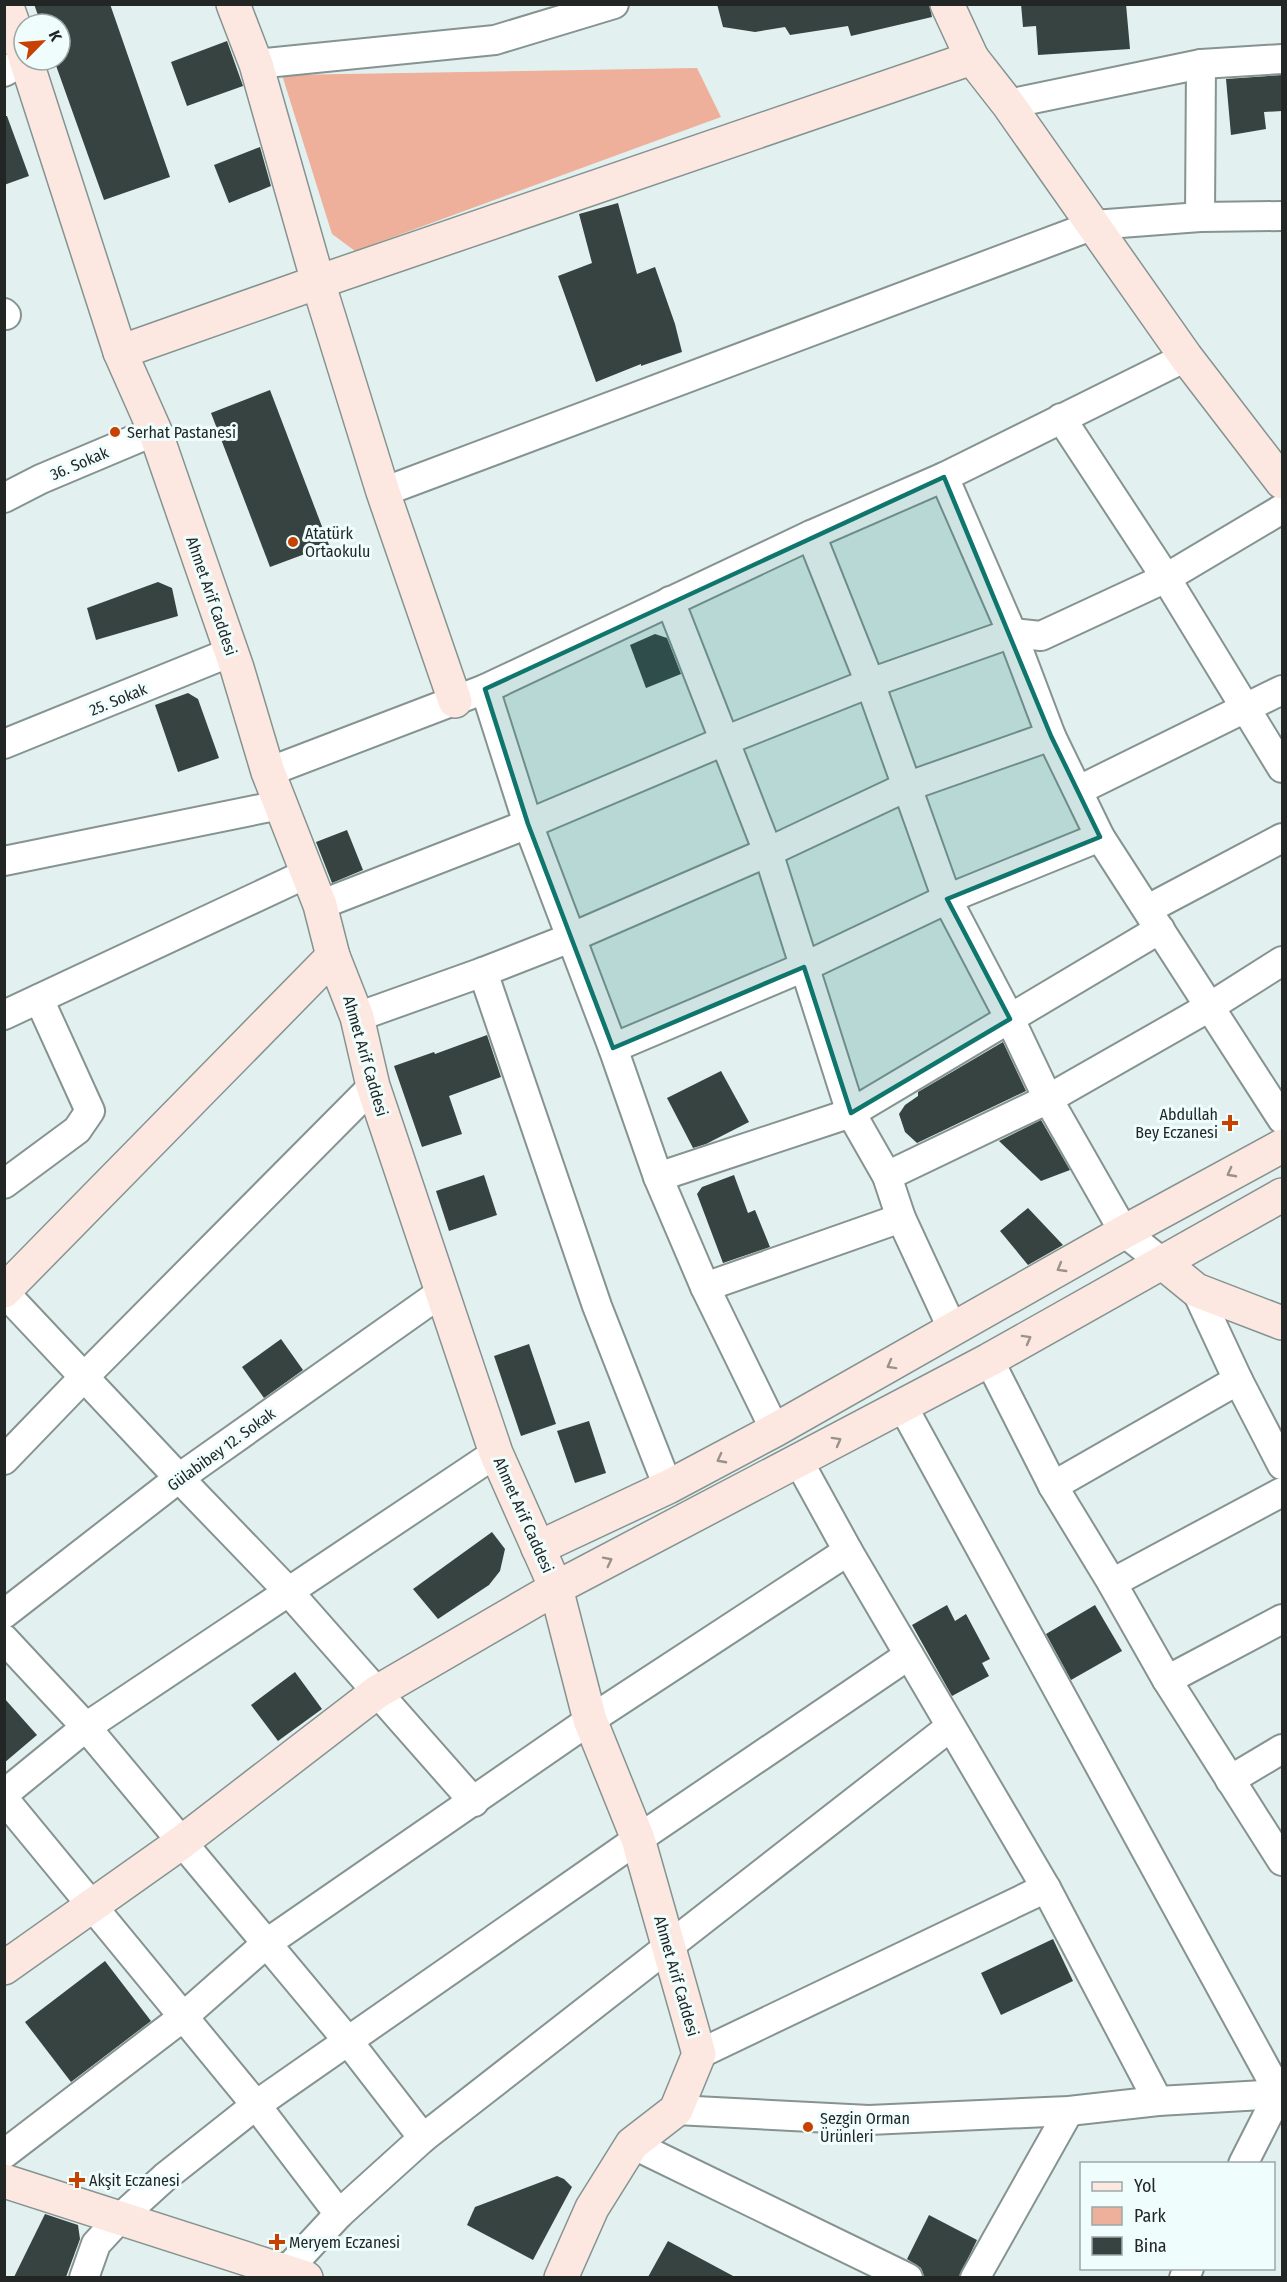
<svg xmlns="http://www.w3.org/2000/svg" width="1287" height="2282" viewBox="0 0 1287 2282" font-family="'Fira Sans Condensed',sans-serif">
	<style>
		.green { fill: #eeb09b }
		.building { fill: #374341 }
		.lines { fill: none; stroke-linecap: round; stroke-linejoin: round }
		.street-casing { stroke: #859391; stroke-width: 32 }
		.secondary-casing { stroke: #859391; stroke-width: 36 }
		.street { stroke: #fff; stroke-width: 28 }
		.secondary { stroke: #fde8e1; stroke-width: 33 }
		.oneway { stroke: #9a918d }
		.marked { fill: #0f766e; fill-opacity: 0.2; stroke: #0f766e; stroke-width: 4.5; stroke-linejoin: round }
		.poi-dot { fill: #c74101; stroke: #effefc; stroke-width: 2 }
		.labels { text-anchor: middle; stroke-width: 6; stroke-linejoin: round; paint-order: stroke }
		.poi-label { font-size: 16px; fill: #222726; stroke: #effefc; text-anchor: start }
		.street-label { font-size: 16px; fill: #222726; stroke: #effefc }
	</style>
	<rect width="100%" height="100%" fill="#e2f1ef"/>
	<path class="green" d="M697,68L721,117L355,251L332,234L282,75Z"/>
	<g class="building">
		<path d="M34,4H110L170,177L104,200L54,60H60V24H41Z"/>
		<path d="M717,4H929L932,17L851,36L848,26L790,35L785,27L755,32L723,27Z"/>
		<path d="M1021,4H1126L1130,49L1038,55L1036,26L1023,27Z"/>
		<path d="M227,41L243,86L187,106L171,62Z"/>
		<path d="M1282,75V111L1264,112L1266,129L1231,135L1226,79Z"/>
		<path d="M4,116H7L29,176L4,185Z"/>
		<path d="M260,147L271,186L229,203L214,165Z"/>
		<path d="M618,203L637,274L655,267L675,324L682,352L641,366V364L596,382L558,276L592,263L579,214Z"/>
		<path d="M270,390L329,545L270,567L211,413Z"/>
		<path d="M158,582L172,588L178,616L96,640L87,608Z"/>
		<path d="M655,634L667,638L681,674L646,688L630,645Z"/>
		<path d="M188,693L198,699L219,758L178,772L155,705Z"/>
		<path d="M347,830L363,870L332,883L316,842Z"/>
		<path d="M487,1035L501,1077L449,1096L462,1134L422,1147L394,1066L434,1052L435,1054Z"/>
		<path d="M1003,1042L1026,1091L917,1143L905,1132L899,1114L905,1105L918,1096V1092Z"/>
		<path d="M721,1071L749,1122L706,1144L693,1148L667,1098Z"/>
		<path d="M1041,1120L1070,1170L1041,1181L999,1141Z"/>
		<path d="M484,1175L497,1215L449,1231L436,1191Z"/>
		<path d="M734,1175L748,1213L755,1210L770,1247L723,1263L697,1194L702,1187Z"/>
		<path d="M1028,1208L1063,1245L1028,1265L1000,1231Z"/>
		<path d="M281,1339L303,1370L264,1398L242,1367Z"/>
		<path d="M529,1344L556,1424L521,1436L494,1356Z"/>
		<path d="M589,1421L606,1473L575,1483L557,1431Z"/>
		<path d="M492,1532L505,1549L500,1571L489,1585L438,1619L413,1589Z"/>
		<path d="M947,1605L955,1621L966,1614L990,1659L982,1663L989,1676L952,1696L912,1625Z"/>
		<path d="M1095,1605L1122,1651L1071,1680L1046,1634Z"/>
		<path d="M295,1672L322,1709L278,1741L251,1705Z"/>
		<path d="M4,1698L37,1735L4,1763Z"/>
		<path d="M1053,1939L1073,1981L1001,2015L981,1973Z"/>
		<path d="M105,1961L151,2021L71,2082L25,2022Z"/>
		<path d="M557,2176L564,2179L572,2187L533,2260L467,2225L475,2207Z"/>
		<path d="M45,2214L78,2225L80,2239L66,2277H14Z"/>
		<path d="M929,2215L977,2240L959,2277H927L924,2276L921,2268L907,2259Z"/>
		<path d="M668,2241L735,2277H648Z"/>
	</g>
	<g class="lines">
		<defs>
			<g id="street">
				<path d="M256,64L495,40L614,4"/>
				<path d="M4,72L26,60"/>
				<path d="M1008,104L1201,64L1282,59"/>
				<path d="M1200,217L1201,64"/>
				<path d="M4,313L6,315"/>
				<path d="M1061,418L1166,578L1282,768"/>
				<path d="M944,477L1012,633L1051,736L1100,837L1282,1119"/>
				<path d="M383,492L1094,225L1200,217L1282,216"/>
				<path d="M4,498L41,479L155,431"/>
				<path d="M811,535L870,683L947,899L1010,1019L1048,1099L1124,1232L1163,1263"/>
				<path d="M670,601L768,852L851,1113L887,1176L901,1218L953,1330"/>
				<path d="M485,689L528,824L613,1048L658,1177L705,1287L775,1430"/>
				<path d="M4,744L231,652"/>
				<path d="M268,772L485,689L811,535L944,477L1186,357"/>
				<path d="M1079,790L1282,690"/>
				<path d="M4,861L280,805"/>
				<path d="M320,905L528,824L724,741L870,683L1012,633L1041,636L1166,578L1282,509"/>
				<path d="M1148,909L1282,838"/>
				<path d="M483,972L597,1306L668,1487"/>
				<path d="M4,1015L308,873"/>
				<path d="M357,1017L483,972L570,938L768,852L906,787L1051,736"/>
				<path d="M613,1048L804,967L947,899L1100,837"/>
				<path d="M887,1176L1048,1099L1211,1006L1282,961"/>
				<path d="M658,1177L851,1113L1160,929"/>
				<path d="M4,1184L77,1130L90,1111L39,999"/>
				<path d="M705,1287L901,1218"/>
				<path d="M1196,1290L1238,1380L1282,1465"/>
				<path d="M4,1292L179,1478L288,1591L474,1802"/>
				<path d="M989,1360L1053,1486L1112,1583L1167,1680L1282,1861"/>
				<path d="M902,1405L1279,2093L1243,2164"/>
				<path d="M4,1460L85,1376L373,1086"/>
				<path d="M799,1462L848,1551L1046,1888L1158,2101"/>
				<path d="M1053,1486L1238,1380"/>
				<path d="M1112,1583L1282,1492"/>
				<path d="M4,1614L179,1478L442,1292"/>
				<path d="M4,1639L86,1727L348,2041L423,2138"/>
				<path d="M1167,1680L1282,1619"/>
				<path d="M1230,1780L1282,1749"/>
				<path d="M4,1794L86,1727L496,1453"/>
				<path d="M4,1799L256,2105L339,2214"/>
				<path d="M699,2054L1046,1888"/>
				<path d="M676,2110L869,2120L1069,2111L1158,2101L1282,2094"/>
				<path d="M632,2144L908,2278"/>
				<path d="M4,2154L183,2017L267,1943L590,1720L848,1551"/>
				<path d="M286,2271L339,2214L423,2138L950,1727"/>
				<path d="M84,2278L96,2244L120,2218L165,2177L256,2105L638,1839L909,1655"/>
				<path d="M975,2278L1069,2111"/>
				<path d="M1184,2278L1189,2268"/>
			</g>
			<g id="secondary">
				<path d="M6,4L24,54"/>
				<path d="M233,4L256,64L318,282L383,492L455,701"/>
				<path d="M947,4L972,58L1008,104L1186,357L1282,482"/>
				<path d="M26,60L120,352L155,431L237,668L268,772L320,905L333,956L357,1017L373,1086L496,1453L556,1588L590,1720L638,1839L699,2054L676,2110L632,2144L592,2208L561,2278"/>
				<path d="M120,352L318,282L972,58"/>
				<path d="M1163,1263L1196,1290L1282,1323"/>
				<path d="M4,1291L333,956"/>
				<path d="M538,1548L668,1487L775,1430L1124,1232L1282,1146"/>
				<path d="M4,1968L182,1842L377,1692L556,1588L989,1360L1282,1195"/>
				<path d="M4,2181L306,2278"/>
			</g>
		</defs>
		<use href="#street" class="street-casing"/>
		<use href="#secondary" class="secondary-casing"/>
		<use href="#street" class="street"/>
		<use href="#secondary" class="secondary"/>
	</g>
	<defs><path id="oneway-chevron" d="M-2-3.5L2.5 0L-2 3.5" fill="none" stroke-width="1.6" stroke-linecap="round" stroke-linejoin="round" transform="scale(1.5)"/></defs>
	<g class="oneway">
		<use href="#oneway-chevron" transform="translate(1231 1173) rotate(152)"/>
		<use href="#oneway-chevron" transform="translate(1061 1268) rotate(150)"/>
		<use href="#oneway-chevron" transform="translate(1027 1339) rotate(-29)"/>
		<use href="#oneway-chevron" transform="translate(891 1365) rotate(151)"/>
		<use href="#oneway-chevron" transform="translate(837 1441) rotate(-29)"/>
		<use href="#oneway-chevron" transform="translate(721 1459) rotate(152)"/>
		<use href="#oneway-chevron" transform="translate(608 1561) rotate(-27)"/>
	</g>
	<path class="marked" d="M944,477L1051,736L1100,837L947,899L1010,1019L851,1113L804,967L613,1048L528,824L485,689Z"/>
	<g class="poi-dot">
		<circle cx="115" cy="432" r="6"/>
		<circle cx="293" cy="542" r="6"/>
		<path d="M1227 1114h6v6h6v6h-6v6h-6v-6h-6v-6h6z"/>
		<circle cx="808" cy="2127" r="6"/>
		<path d="M74 2171h6v6h6v6h-6v6h-6v-6h-6v-6h6z"/>
		<path d="M274 2233h6v6h6v6h-6v6h-6v-6h-6v-6h6z"/>
	</g>
	<g class="labels">
		<g class="poi-label">
			<text x="127" y="438">Serhat Pastanesi</text>
			<text x="305" y="539">Atatürk<tspan x="305" dy="18">Ortaokulu</tspan></text>
			<text x="1218" y="1120" text-anchor="end">Abdullah<tspan x="1218" dy="18">Bey Eczanesi</tspan></text>
			<text x="820" y="2124">Sezgin Orman<tspan x="820" dy="18">Ürünleri</tspan></text>
			<text x="89" y="2186">Akşit Eczanesi</text>
			<text x="289" y="2248">Meryem Eczanesi</text>
		</g>
		<g class="street-label">
			<text transform="translate(79 463) rotate(-23)" y="6">36. Sokak</text>
			<text transform="translate(212 596) rotate(71)" y="6">Ahmet Arif Caddesi</text>
			<text transform="translate(118 699) rotate(-22)" y="6">25. Sokak</text>
			<text transform="translate(366 1056) rotate(74)" y="6">Ahmet Arif Caddesi</text>
			<text transform="translate(221 1449) rotate(-36)" y="6">Gülabibey 12. Sokak</text>
			<text transform="translate(524 1515) rotate(66)" y="6">Ahmet Arif Caddesi</text>
			<text transform="translate(677 1976) rotate(74)" y="6">Ahmet Arif Caddesi</text>
		</g>
	</g>
	<rect width="1287" height="2282" fill="none" stroke="#222726" stroke-width="12"/>
	<rect x="1080" y="2162" width="195" height="108" fill="#effefc" stroke="#9da8a6" stroke-width="1.5"/>
	<rect x="1092" y="2182" width="30" height="9" fill="#fde8e1" stroke="#9da8a6" stroke-width="1.5"/>
	<text x="1134" y="2192" font-size="18" fill="#222726">Yol</text>
	<rect x="1092" y="2207" width="30" height="18" fill="#eeb09b" stroke="#9da8a6" stroke-width="1.5"/>
	<text x="1134" y="2222" font-size="18" fill="#222726">Park</text>
	<rect x="1092" y="2237" width="30" height="18" fill="#374341" stroke="#9da8a6" stroke-width="1.5"/>
	<text x="1134" y="2252" font-size="18" fill="#222726">Bina</text>
	<g transform="translate(42 42) rotate(65)"><circle r="28" fill="#effefc" stroke="#9da8a6" stroke-width="1.5"/>
	<path d="M0-4.5L10 22L0 15L-10 22Z" fill="#c74101"/>
	<text y="-9" font-size="16" font-weight="bold" text-anchor="middle" fill="#222726">K</text>
	</g>
</svg>
